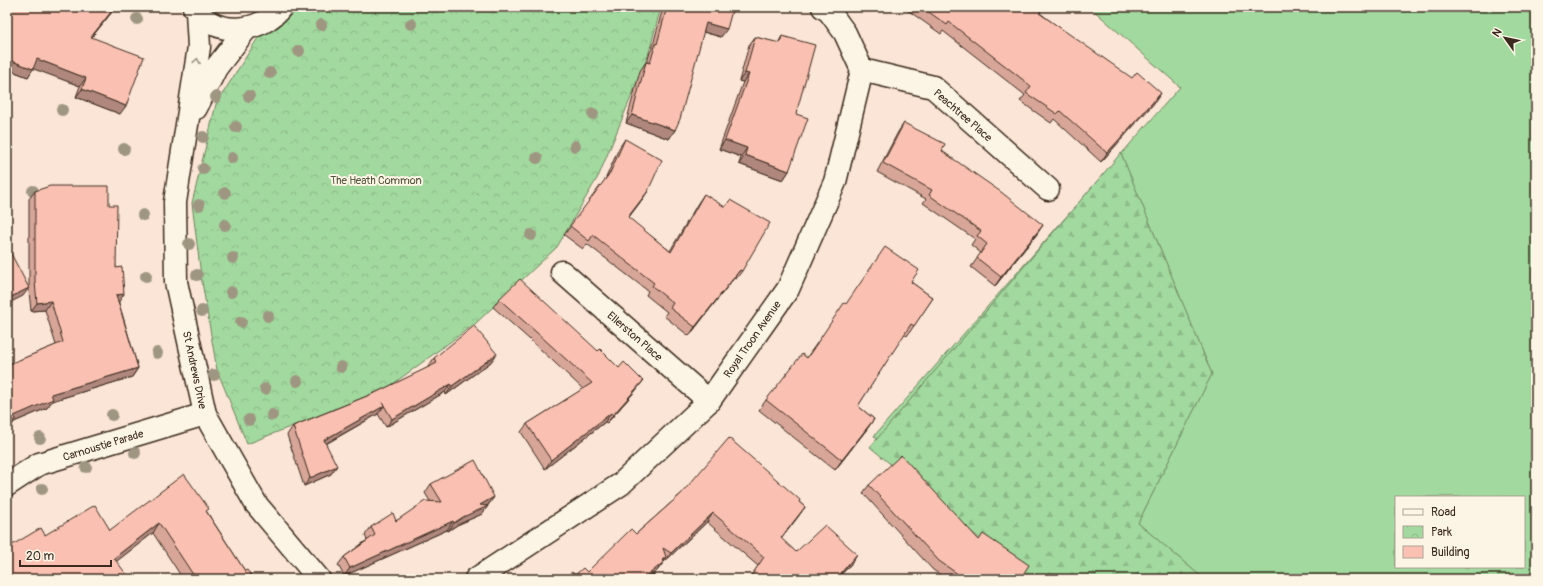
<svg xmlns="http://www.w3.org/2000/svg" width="1543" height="586" viewBox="0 0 1543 586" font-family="Pangolin,sans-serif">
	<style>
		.grass { fill: #a1d99e; stroke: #6e825e; fill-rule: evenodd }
		.forest { fill: url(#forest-firs); stroke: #6e825e }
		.park { fill: url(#park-crowns); stroke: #6e825e }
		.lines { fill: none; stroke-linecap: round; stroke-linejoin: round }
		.minor-casing { stroke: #3b2a1e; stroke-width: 25 }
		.minor { stroke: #fcf5e5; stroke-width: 22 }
		.tree { fill: #9f9682 }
		.wall { fill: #d7a699; stroke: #3b2a1e }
		.shaded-wall { fill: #af877d; stroke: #3b2a1e }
		.building { fill: #fac1b2; stroke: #3b2a1e }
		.oneway { stroke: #9c9082 }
		.labels { text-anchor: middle; stroke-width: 4; stroke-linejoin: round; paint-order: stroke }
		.street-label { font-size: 11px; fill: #3b2a1e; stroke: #fcf5e5 }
		.park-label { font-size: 11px; fill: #54563e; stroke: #fcf5e5 }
	</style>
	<defs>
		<pattern id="forest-firs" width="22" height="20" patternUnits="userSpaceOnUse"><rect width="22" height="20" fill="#a1d99e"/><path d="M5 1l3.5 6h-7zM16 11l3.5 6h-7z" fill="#8cba88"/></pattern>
		<pattern id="park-crowns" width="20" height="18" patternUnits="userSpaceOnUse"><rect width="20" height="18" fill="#a1d99e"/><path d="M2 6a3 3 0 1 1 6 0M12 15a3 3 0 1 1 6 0" fill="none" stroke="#8cba88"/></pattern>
	</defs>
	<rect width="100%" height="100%" fill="#fbe5d6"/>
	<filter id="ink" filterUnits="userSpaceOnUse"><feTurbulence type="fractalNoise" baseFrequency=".025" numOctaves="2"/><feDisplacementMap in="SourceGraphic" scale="8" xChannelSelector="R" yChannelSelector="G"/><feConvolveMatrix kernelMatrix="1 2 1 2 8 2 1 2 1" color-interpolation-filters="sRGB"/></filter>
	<g filter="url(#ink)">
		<path class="grass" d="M1090,7H1536V579H1036L874,436L1180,87ZM1396,497H1524V567H1396Z"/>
		<path class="forest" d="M1121,153L1212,374L1138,523L1204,579H1028L870,447Z"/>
		<path class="park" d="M295,7H661L648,56L599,175L557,247L476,323L386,389L247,444L217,370L201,276L192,203L216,104L258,38L294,13Z"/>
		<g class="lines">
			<defs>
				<g id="minor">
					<path d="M194,7C214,38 261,34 281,7"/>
					<path d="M197,11L199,47L175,202L176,282L205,414L256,504L319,579"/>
					<path d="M862,70L933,87L1048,189"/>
					<path d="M196,108L216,68L246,29"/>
					<path d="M562,272L709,401"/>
					<path d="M7,485L39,464L205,414"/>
					<path d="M476,579L621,484L709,401L788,289L835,182L862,70L845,33L829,11L823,7"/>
				</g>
			</defs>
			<use href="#minor" class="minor-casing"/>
			<use href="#minor" class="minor"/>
		</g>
		<g class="tree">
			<circle cx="137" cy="19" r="6"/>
			<circle cx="411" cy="24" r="6"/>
			<circle cx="321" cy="25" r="6"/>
			<circle cx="299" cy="51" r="6"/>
			<circle cx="270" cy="73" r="6"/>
			<circle cx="249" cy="96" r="6"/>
			<circle cx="216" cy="97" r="6"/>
			<circle cx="62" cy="110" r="6"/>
			<circle cx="593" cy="114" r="6"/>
			<circle cx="236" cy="127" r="6"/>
			<circle cx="203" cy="137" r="6"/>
			<circle cx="575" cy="146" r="6"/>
			<circle cx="124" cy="149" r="6"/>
			<circle cx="232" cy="158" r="6"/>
			<circle cx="537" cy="158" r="6"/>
			<circle cx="203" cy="169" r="6"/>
			<circle cx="33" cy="191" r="6"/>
			<circle cx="225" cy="193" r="6"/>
			<circle cx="199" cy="205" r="6"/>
			<circle cx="143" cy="215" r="6"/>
			<circle cx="225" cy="225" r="6"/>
			<circle cx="531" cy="235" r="6"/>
			<circle cx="189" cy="244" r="6"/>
			<circle cx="233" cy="258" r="6"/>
			<circle cx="197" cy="275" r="6"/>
			<circle cx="146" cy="276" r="6"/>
			<circle cx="231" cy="292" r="6"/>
			<circle cx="202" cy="311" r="6"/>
			<circle cx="268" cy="316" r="6"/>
			<circle cx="241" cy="322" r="6"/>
			<circle cx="157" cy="353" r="6"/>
			<circle cx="341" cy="367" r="6"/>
			<circle cx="214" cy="375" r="6"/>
			<circle cx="297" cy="381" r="6"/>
			<circle cx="265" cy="389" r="6"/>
			<circle cx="112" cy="415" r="6"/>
			<circle cx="272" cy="415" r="6"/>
			<circle cx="249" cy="420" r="6"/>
			<circle cx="40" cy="438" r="6"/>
			<circle cx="135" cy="453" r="6"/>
			<circle cx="86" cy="467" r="6"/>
			<circle cx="42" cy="489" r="6"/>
		</g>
		<g class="wall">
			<path d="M7,7H116L92,37L120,114L76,97L80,86L33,68L28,77L7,69Z"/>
			<path d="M663,7H733L721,37L703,32L675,130L669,139L626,123L640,71L646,62L647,63L650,52L652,49Z"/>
			<path d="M908,7H1039L1040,13L1155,102L1101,162L1054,119L1051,123L1020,101L1025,95L943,31L941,34L906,9Z"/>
			<path d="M782,36L796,114L789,171L783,180L739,164L741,157L719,149L743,82L739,81L749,45L755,37L778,43Z"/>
			<path d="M904,123L942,151L1037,234L995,286L971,267L981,253L971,245L975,239L923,203L926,199L877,172L898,132Z"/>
			<path d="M625,139L648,191L628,218L670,251L698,203L704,194L742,271L736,279L734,278L689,336L664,316L667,312L646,295L648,291L587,244L583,249L564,235L605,180L619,148Z"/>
			<path d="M35,191L109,205L116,268L119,303L138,368L132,377L52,401L47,408L14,422L10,428L7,429V365L56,345L45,310L31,311L29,291V199Z"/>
			<path d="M911,282L933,298L907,336L904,334L858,406L874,419L867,429L835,470L759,410L766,400L807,357L846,304Z"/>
			<path d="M499,299L637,389L607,423L605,422L545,469L521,432L527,424L583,389L539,348L493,307Z"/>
			<path d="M434,358L491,362L446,395L445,392L386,427L378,414L326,444L331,474L304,486L287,435L293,426L377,392L428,368V367Z"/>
			<path d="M431,484L494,497L482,514L457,525L448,531L447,530L344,576L338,565L344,557L367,540L365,535L371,527L396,521L430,501L425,493Z"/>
			<path d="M869,485L979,540L1020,579H947L933,570L863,493Z"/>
			<path d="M681,494L799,502L805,507L781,539L796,552L851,564L837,579H749L758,566L707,522L664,562L657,571L648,579H563L575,575L587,572L636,534Z"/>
			<path d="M207,512L245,571L254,579H183L153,533L116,561L45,535L110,530Z"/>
		</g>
		<g class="shaded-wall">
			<path d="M115,7H116L85,45L91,37Z"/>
			<path d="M706,23L727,29L721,37L700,31Z"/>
			<path d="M7,59L33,69L28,77L7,69Z"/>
			<path d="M37,59L86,78L80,86L31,68Z"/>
			<path d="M745,73L749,74L743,82L739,81Z"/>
			<path d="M82,89L126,106L120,114L76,97Z"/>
			<path d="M1161,93L1155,102L1101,162L1107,153Z"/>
			<path d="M632,115L675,130L669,139L626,123Z"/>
			<path d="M725,140L747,148L741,157L719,149Z"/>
			<path d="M745,155L789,171L783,180L739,164Z"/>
			<path d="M648,191L642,200L622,226L628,217Z"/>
			<path d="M1043,225L1037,234L995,286L1001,277Z"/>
			<path d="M740,270L734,278L689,336L695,327Z"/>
			<path d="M29,288L23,296L7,304V299Z"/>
			<path d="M124,294L118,303L116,295Z"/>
			<path d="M51,301L45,310L31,311L37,303Z"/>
			<path d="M497,354L491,362L446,395L452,386Z"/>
			<path d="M138,368L132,377L52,401L47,408L14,422L10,428L7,429V423L14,416L51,394Z"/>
			<path d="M643,381L637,389L607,423L613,415Z"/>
			<path d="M451,384L445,392L386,427L392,419Z"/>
			<path d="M384,406L378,414L318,448L324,440Z"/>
			<path d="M611,413L605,422L545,469L551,460Z"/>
			<path d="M874,419L867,429L835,470L842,460Z"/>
			<path d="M337,466L331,474L304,486L310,478Z"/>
			<path d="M494,497L488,505L486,506H488L482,514L457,525L448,531L454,523L480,505Z"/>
			<path d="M805,507L798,517L774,548L781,538Z"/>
			<path d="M713,513L707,522L664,562L671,553Z"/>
			<path d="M453,521L447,530L344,576L350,568Z"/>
			<path d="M159,523L153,533L108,568L114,558Z"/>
			<path d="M857,554L851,564L837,579H836Z"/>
			<path d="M666,557L657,571L648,579H643Z"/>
		</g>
		<g class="building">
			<path d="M7,7H115L91,37L144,57L126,106L82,89L86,78L37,59L33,69L7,59Z"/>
			<path d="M667,7H733L727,29L706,23L680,119L675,130L632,115L646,62L650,63L656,43L657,44Z"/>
			<path d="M922,7H1039L1042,10L1039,13L1132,78L1137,72L1161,93L1107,153L1060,111L1057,114L1026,93L1031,86L949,22L947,25Z"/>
			<path d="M782,36L815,45L796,114L808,118L789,171L745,155L747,148L725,140L749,74L745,73L755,37L780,43Z"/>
			<path d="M904,123L945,144L942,151L1001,192L1043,225L1001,277L977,258L987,244L977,236L981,231L929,195L932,190L883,163Z"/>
			<path d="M625,139L662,160L648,191L628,217L671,252L704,194L725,207L730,200L770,223L742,271L740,270L695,327L670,308L673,303L652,286L654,283L593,235L589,241L570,226L610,173Z"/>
			<path d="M50,186H109V205H117L116,268L122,267L124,294L116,295L138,368L51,394L53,399L14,416L16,419L7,424V365L63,342L51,301L37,303L35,282V191Z"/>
			<path d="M7,246L29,288L7,299Z"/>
			<path d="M885,247L919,270L911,282L933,298L914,326L911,324L858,406L874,419L842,460L766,400L802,354L807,358L844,303L846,304Z"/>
			<path d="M520,279L598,351L600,349L619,368L624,362L643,381L613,415L611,413L551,460L527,424L592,383L545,340L499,299Z"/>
			<path d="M474,326L497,354L452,386L451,384L392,419L382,402L384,406L324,440L337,466L310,478L293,426L377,392L437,363L434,358Z"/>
			<path d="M729,438L800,500L799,502L805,507L781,538L796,552L825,525L857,554L836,579H749L764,557L713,513L671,553L663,548L666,557L662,560L664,562L643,579H563L572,572L575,575L583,568L587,572L631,529L636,534L681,494Z"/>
			<path d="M901,455L979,540L983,534L1029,565L1020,579H965L939,561L869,485Z"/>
			<path d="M475,460L494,497L480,505L488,506L463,517L454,523L453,521L350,568L344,557L375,535L371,527L393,513L396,521L425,501L442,502L431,484Z"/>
			<path d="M184,474L209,509L206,511L245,571L247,570L254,579H196L159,523L114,558L130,579H7V548L41,528L45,535L95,505L110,530Z"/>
		</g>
		<defs><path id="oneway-chevron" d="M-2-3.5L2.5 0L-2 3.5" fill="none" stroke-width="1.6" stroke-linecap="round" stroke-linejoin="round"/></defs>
		<use class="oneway" href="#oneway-chevron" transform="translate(197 61) rotate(-81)"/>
	</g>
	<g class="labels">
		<g class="street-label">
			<text transform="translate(963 115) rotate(41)" y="4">Peachtree Place</text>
			<text transform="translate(635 336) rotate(41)" y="4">Ellerston Place</text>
			<text transform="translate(752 339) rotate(-55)" y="4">Royal Troon Avenue</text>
			<text transform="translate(195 370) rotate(78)" y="4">St Andrews Drive</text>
			<text transform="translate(103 445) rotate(-17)" y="4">Carnoustie Parade</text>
		</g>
		<g class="park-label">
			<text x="376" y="184">The Heath Common</text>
		</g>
	</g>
	<rect width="1543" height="586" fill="none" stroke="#fcf5e5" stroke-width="24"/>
	<rect x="12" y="12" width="1519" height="562" fill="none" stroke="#3b2a1e" stroke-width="1.5" filter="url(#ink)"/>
	<rect x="1395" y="496" width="130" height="72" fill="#fcf5e5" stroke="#afa495"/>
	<rect x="1403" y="509" width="20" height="6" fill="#fcf5e5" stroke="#afa495"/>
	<text x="1431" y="516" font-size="12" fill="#3b2a1e">Road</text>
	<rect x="1403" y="526" width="20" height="12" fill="url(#park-crowns)" stroke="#afa495"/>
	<text x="1431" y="536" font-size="12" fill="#3b2a1e">Park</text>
	<rect x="1403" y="546" width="20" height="12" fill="#fac1b2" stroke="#afa495"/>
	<text x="1431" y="556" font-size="12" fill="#3b2a1e">Building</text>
	<g transform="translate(1505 38) rotate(303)" stroke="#fcf5e5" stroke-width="3" paint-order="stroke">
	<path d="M0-3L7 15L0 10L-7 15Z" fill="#3b2a1e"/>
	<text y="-6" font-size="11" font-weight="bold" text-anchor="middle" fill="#3b2a1e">N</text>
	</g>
	<path d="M20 560v6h91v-6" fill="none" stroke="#3b2a1e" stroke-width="2"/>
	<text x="26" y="560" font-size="12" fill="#3b2a1e" stroke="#fcf5e5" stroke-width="3" paint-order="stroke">20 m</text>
</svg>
